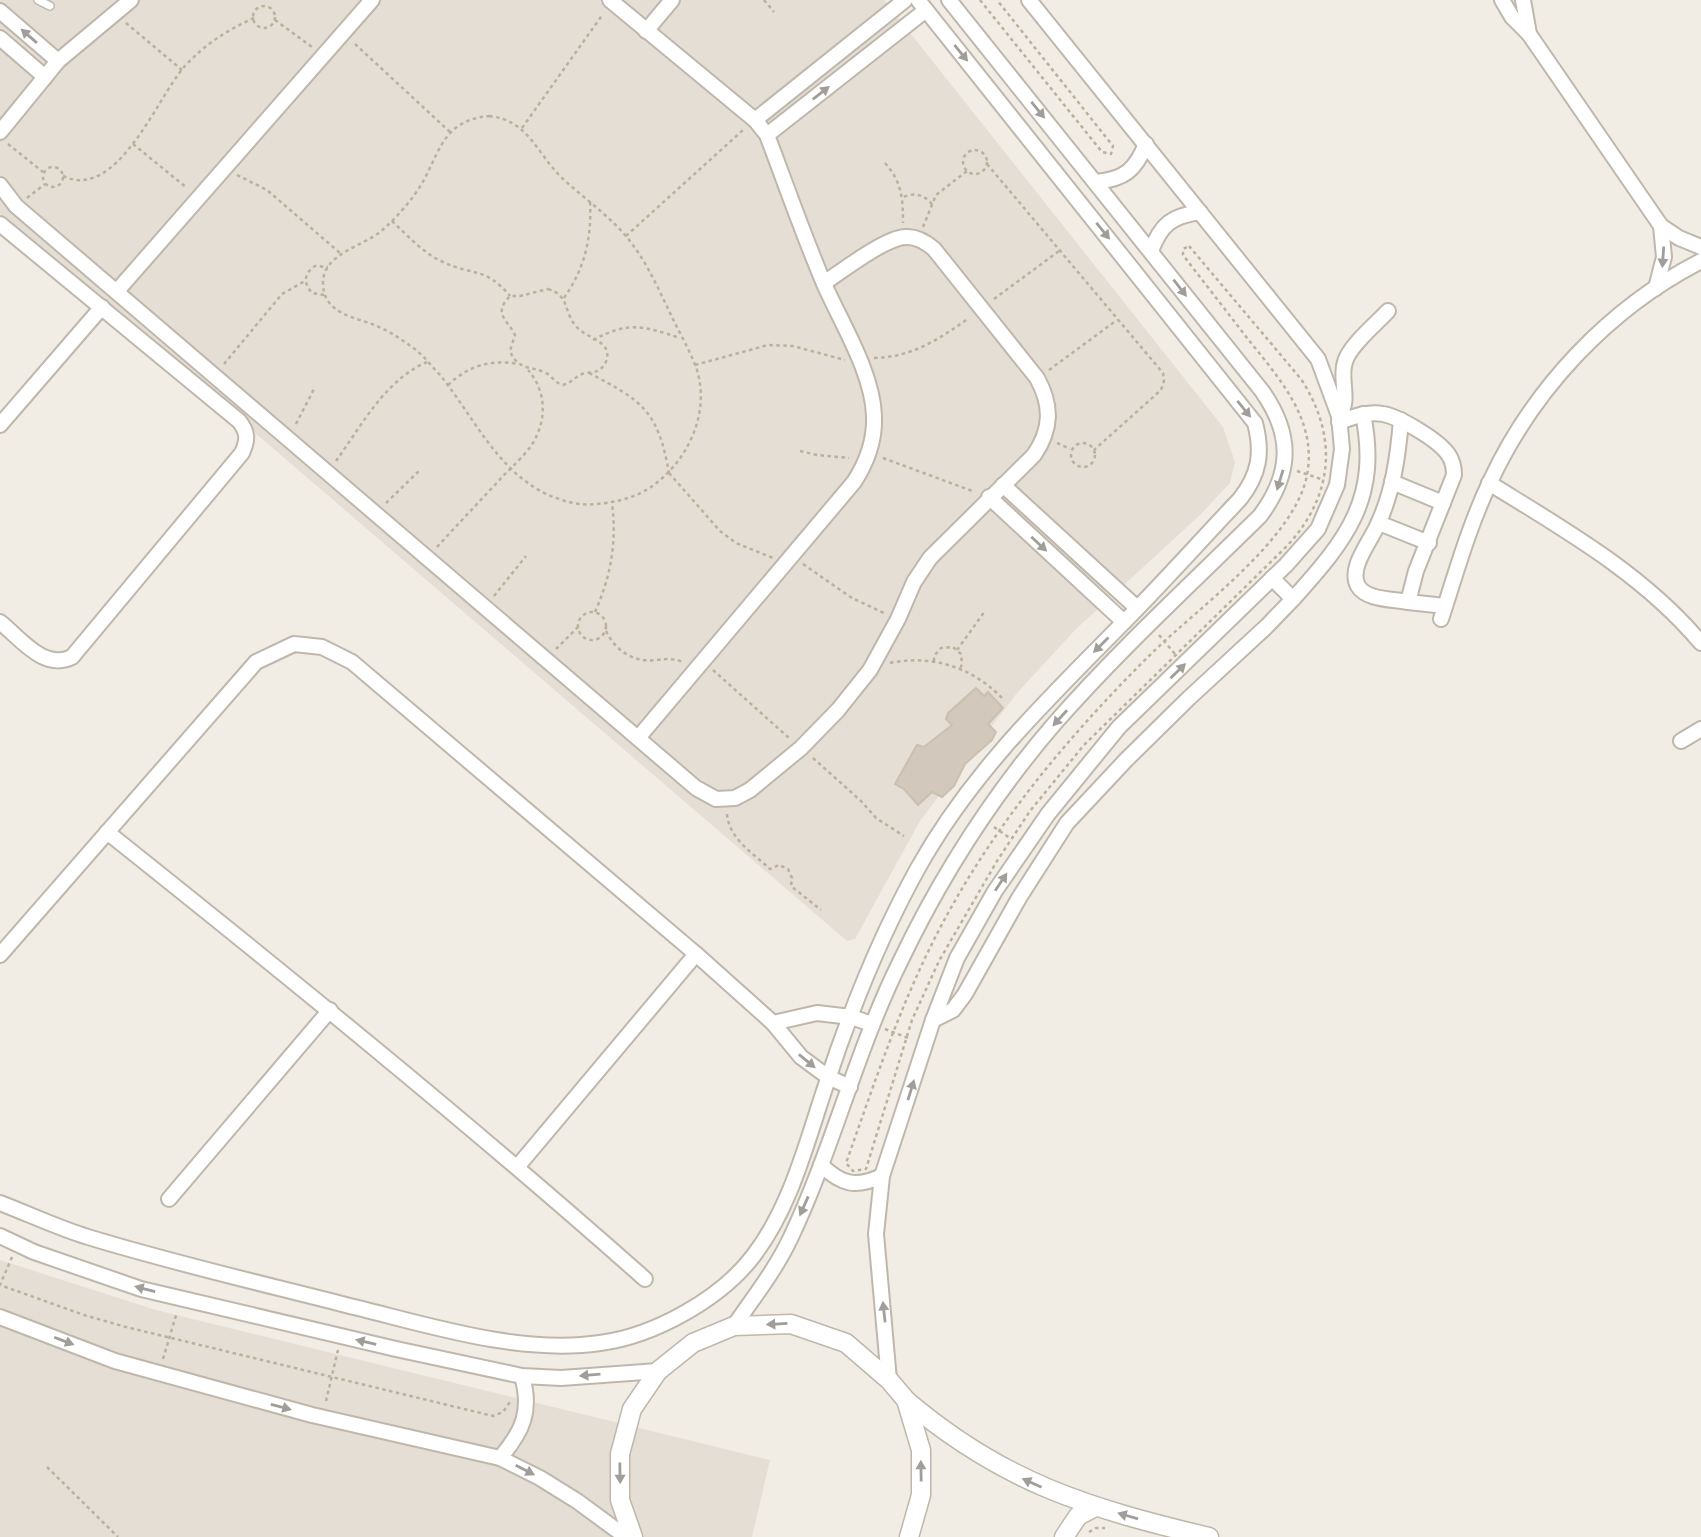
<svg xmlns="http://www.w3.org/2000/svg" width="1701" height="1537" viewBox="0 0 1701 1537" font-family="Poppins,sans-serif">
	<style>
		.residential { fill: #e5ded4 }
		.building { fill: #d2c8bb; stroke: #ccbfaf; stroke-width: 2 }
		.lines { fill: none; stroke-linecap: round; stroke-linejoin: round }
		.service-casing { stroke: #bfb7ac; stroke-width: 10 }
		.minor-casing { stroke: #bfb7ac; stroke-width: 18 }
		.tertiary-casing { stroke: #bfb7ac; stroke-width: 21 }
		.path { stroke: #bcaf9b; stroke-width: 2.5; stroke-dasharray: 3.5 3.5; stroke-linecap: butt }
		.service { stroke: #fff; stroke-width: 7 }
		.minor { stroke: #fff; stroke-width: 14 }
		.tertiary { stroke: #fff; stroke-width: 18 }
		.oneway { fill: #a19e9a }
	</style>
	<rect width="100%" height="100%" fill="#f1ede5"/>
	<g class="residential">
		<path d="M0,0H884L1223,427L1235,462L1230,483L1200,515L1076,629L1017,693L920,821L855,939L847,941L0,214Z"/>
		<path d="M0,1260L156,1310L770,1460L752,1537H0Z"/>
	</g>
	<path class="building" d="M976,688L984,696L988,692L1003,708L988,724L996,732L992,740L965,764L954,786L942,797L932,792L918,805L904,789L895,784L917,745L924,747L952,725L946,719L948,713Z"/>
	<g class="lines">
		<defs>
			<path id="service" d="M38,0L50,6"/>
			<g id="minor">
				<path d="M610,0L755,120L767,135C786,185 804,237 825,286C842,324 873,374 874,416C875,440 867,462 854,482L638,738"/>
				<path d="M1502,0L1512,17L1529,34L1661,226L1679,238L1701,247"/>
				<path d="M1523,0L1529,34"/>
				<path d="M0,11L58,61"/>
				<path d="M646,31L672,0"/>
				<path d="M0,38L45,77"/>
				<path d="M755,120L905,0"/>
				<path d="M0,132L58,61L131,0"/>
				<path d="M767,135L926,10"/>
				<path d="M1096,182C1124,179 1135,171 1146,144"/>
				<path d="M0,185L16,206L696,788L716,799L735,798L750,790L801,748L838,710L870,670L898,619L914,582L930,558L1034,455C1052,429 1052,405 1037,378L934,249C926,242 916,236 905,237C885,238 842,271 824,283"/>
				<path d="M0,224L239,421C248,432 248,440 242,453L72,657C44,671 20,638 0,622"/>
				<path d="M1151,251C1161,224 1172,216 1200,212"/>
				<path d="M1656,288L1664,257L1661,226"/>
				<path d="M117,291L372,0"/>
				<path d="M1339,416C1351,400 1339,379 1345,362C1349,346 1376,324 1388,311"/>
				<path d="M1401,420C1398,456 1393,493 1377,526C1370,542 1348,568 1358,586C1366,600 1393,599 1408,602"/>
				<path d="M1339,422C1353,417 1368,411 1383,414C1400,417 1438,440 1448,454C1453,461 1454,467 1454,475L1416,571L1408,602L1445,606"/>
				<path d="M0,425L102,307"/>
				<path d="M1392,482L1443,503"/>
				<path d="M1489,483C1565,530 1643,574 1701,643"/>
				<path d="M1003,485L1137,608"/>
				<path d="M989,497L1124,622"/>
				<path d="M1379,523L1429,543"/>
				<path d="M1293,599C1347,539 1380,499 1363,414"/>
				<path d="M1441,619C1456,573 1469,526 1490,482C1533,389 1609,308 1701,261"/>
				<path d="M1681,741L1701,729"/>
				<path d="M107,832C289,977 470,1124 645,1279"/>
				<path d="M0,955L256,662L294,644L322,647L352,662L696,954L773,1023L801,1057L828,1077L850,1087"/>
				<path d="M933,1020L953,1010L965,994L1019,898L1067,823L1126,760L1189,698L1267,626L1293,599L1272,578"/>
				<path d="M773,1023L817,1013L851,1017L872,1024"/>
				<path d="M821,1165C842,1185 856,1188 882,1176"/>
				<path d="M518,1166L696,954"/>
				<path d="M169,1199L330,1010"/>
				<path d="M0,1203C29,1214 58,1228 88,1237C173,1263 260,1283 346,1305C425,1324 518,1355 600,1343C654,1336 721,1299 754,1255C792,1205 807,1140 827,1082C850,1012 882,933 918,868C971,773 1046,701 1121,625C1162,584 1200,541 1240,499C1259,475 1263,453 1255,423L918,0"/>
				<path d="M0,1236L34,1252L141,1289L396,1349L522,1376L561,1378L658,1371"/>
				<path d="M0,1317L115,1361L312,1415L500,1458L540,1478L577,1501L626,1537"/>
				<path d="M734,1326C754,1297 776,1269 791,1237C833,1148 856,1051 900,962C941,876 993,795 1055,723C1119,650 1191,584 1260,516C1292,473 1293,435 1262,391L949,0"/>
				<path d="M889,1380L876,1234L882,1176L933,1020L957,958L995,891L1048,814L1119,727L1286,565L1318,529L1337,485L1342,449L1339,416L1318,359L1029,0"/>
				<path d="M500,1458C523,1431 532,1411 522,1376"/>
			</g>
			<g id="tertiary">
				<path d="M907,1401C1004,1483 1088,1508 1209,1537"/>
				<path d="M633,1537L620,1500V1454L632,1409L658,1371L693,1343L734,1326L791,1324L846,1343L889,1380L906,1400L921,1450V1495L909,1537"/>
				<path d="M1064,1537L1078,1516L1095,1507"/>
			</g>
		</defs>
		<use href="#service" class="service-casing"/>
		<use href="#minor" class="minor-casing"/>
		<use href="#tertiary" class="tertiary-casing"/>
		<g class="path">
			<path d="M764,0L774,12"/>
			<path d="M980,0L1102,152L1111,154L1113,146L997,0"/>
			<circle cx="264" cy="17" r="11"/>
			<path d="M275,20L312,47"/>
			<path d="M126,23L182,70"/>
			<path d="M355,44L450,132"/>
			<path d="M489,116C528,120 536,152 561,177C582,197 606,213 625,235C645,258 658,288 671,315C679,332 689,349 696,367C710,408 692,453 660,480C642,496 620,502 596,504C579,506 562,501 546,494C496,469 474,417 440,375C432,367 425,357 416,350C404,341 391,332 377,326C355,317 323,314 323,283C323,254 361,247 380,232C393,221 405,208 415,194C440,160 437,121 489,116Z"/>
			<path d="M522,128L603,14"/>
			<path d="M8,144L43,172"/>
			<path d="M133,144L187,188"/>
			<circle cx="975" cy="162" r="12"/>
			<path d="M885,163C902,182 903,199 903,223"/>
			<path d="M987,164L1163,373L1164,381L1161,390L1094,450"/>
			<circle cx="53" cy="177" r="10"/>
			<path d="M237,175L267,190L340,253"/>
			<path d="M63,176C117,202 157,98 184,67C204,45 227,30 254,18"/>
			<path d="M904,197C915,192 924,195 932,204"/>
			<path d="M27,198L45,184"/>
			<path d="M392,221C408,236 423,253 443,262C473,276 486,267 510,296"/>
			<path d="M923,227L936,195L967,171"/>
			<path d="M626,236L743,130"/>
			<path d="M1189,246L1301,379C1338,436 1334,494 1288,545L1084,745L1030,811L997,861L939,961L912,1020L866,1169L853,1171L846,1163C871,1093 894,1023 926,956C982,839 1061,743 1153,652C1199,607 1295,539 1307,475C1318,418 1276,375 1244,334C1224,308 1203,281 1183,255V249Z"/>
			<path d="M548,289C570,296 563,310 575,325C583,335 594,337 602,344C611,351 608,366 597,371C593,373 587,372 582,374C575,377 571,383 563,385C554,383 552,375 544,372C528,366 517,369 510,351L515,335C508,320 492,314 510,296H520Z"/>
			<path d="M324,295L312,293C303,283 304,273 315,266L328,267"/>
			<path d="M564,298C585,268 592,237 590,201"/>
			<path d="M994,299L1059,251"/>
			<path d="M593,340C629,321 643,326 680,338"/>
			<path d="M874,358C913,357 939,339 969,318"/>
			<path d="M224,364L282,294L305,281"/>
			<path d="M695,365L768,345L793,346L845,360"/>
			<path d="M1049,370L1117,320"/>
			<path d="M589,373C643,401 658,411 669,473"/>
			<path d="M448,385C468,366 490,359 518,364"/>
			<path d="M296,424L315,387"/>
			<circle cx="1083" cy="455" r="12"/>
			<path d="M1057,443L1070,449"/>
			<path d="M800,451L817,455L849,458"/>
			<path d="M883,458L975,492"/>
			<path d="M336,461C362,425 385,380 427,362"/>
			<path d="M1297,471L1324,480"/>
			<path d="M669,473L720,531L736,543L773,558"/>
			<path d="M386,503L421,469"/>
			<path d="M437,547C459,523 481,500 503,476C515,464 531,450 537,435C547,413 544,388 528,370"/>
			<path d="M803,564L852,598L884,613"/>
			<path d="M494,596L526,556"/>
			<path d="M595,612C611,576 617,542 612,503"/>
			<circle cx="592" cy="626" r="14"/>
			<path d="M606,631C615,650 633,663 656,660C667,659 673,658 683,662"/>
			<path d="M1159,635L1175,654"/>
			<path d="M556,649L578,627"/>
			<path d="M957,650L985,611"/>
			<path d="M934,661V656L941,648L953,647L961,654L962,664L960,669"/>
			<path d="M890,663C933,654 974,668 1004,700"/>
			<path d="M713,670L789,738"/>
			<path d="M813,758L861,801L876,818L904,836"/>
			<path d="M727,814C729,839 753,853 770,869L779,865L788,869L792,878L791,886L821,910"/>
			<path d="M994,827L1011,839"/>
			<path d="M885,1029L908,1038"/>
			<path d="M12,1257L0,1285L84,1315L126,1327L493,1416L503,1412L510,1402"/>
			<path d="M163,1359L177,1312"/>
			<path d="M326,1401L338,1350"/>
			<path d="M47,1467L118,1537"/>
			<path d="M1089,1532L1096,1528H1105"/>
		</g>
		<use href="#service" class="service"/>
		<use href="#minor" class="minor"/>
		<use href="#tertiary" class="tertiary"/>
	</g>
	<defs><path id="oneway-solid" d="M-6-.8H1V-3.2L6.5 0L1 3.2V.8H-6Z" transform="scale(1.75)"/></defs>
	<g class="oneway">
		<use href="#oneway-solid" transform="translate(29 36) rotate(-139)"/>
		<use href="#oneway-solid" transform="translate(961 53) rotate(51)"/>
		<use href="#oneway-solid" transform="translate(821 93) rotate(-38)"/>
		<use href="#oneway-solid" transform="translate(1038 110) rotate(51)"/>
		<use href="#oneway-solid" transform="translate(1103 231) rotate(51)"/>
		<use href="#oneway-solid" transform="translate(1663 257) rotate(94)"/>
		<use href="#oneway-solid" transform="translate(1180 288) rotate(52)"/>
		<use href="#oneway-solid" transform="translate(1244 409) rotate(51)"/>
		<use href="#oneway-solid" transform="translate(1280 480) rotate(107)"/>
		<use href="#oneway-solid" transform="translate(1039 544) rotate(43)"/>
		<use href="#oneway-solid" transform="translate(1101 645) rotate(135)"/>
		<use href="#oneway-solid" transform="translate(1178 671) rotate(-44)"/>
		<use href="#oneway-solid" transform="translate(1060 718) rotate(132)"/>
		<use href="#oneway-solid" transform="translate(1001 882) rotate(-56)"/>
		<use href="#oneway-solid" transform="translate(807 1061) rotate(39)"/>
		<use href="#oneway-solid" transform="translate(911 1090) rotate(-73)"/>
		<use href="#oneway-solid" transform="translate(804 1206) rotate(114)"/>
		<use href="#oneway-solid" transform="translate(145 1289) rotate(-165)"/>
		<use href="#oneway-solid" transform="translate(884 1312) rotate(-96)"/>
		<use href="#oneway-solid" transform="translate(777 1324) rotate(177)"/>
		<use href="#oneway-solid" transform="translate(64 1341) rotate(21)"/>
		<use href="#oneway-solid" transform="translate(366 1342) rotate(-167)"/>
		<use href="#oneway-solid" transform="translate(590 1375) rotate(175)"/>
		<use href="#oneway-solid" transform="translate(281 1407) rotate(15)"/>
		<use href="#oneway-solid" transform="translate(525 1470) rotate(27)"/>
		<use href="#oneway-solid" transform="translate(921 1471) rotate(-91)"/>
		<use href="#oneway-solid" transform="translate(620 1473) rotate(89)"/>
		<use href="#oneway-solid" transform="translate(1032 1483) rotate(-156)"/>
		<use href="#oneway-solid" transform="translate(1128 1516) rotate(-164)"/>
	</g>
</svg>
